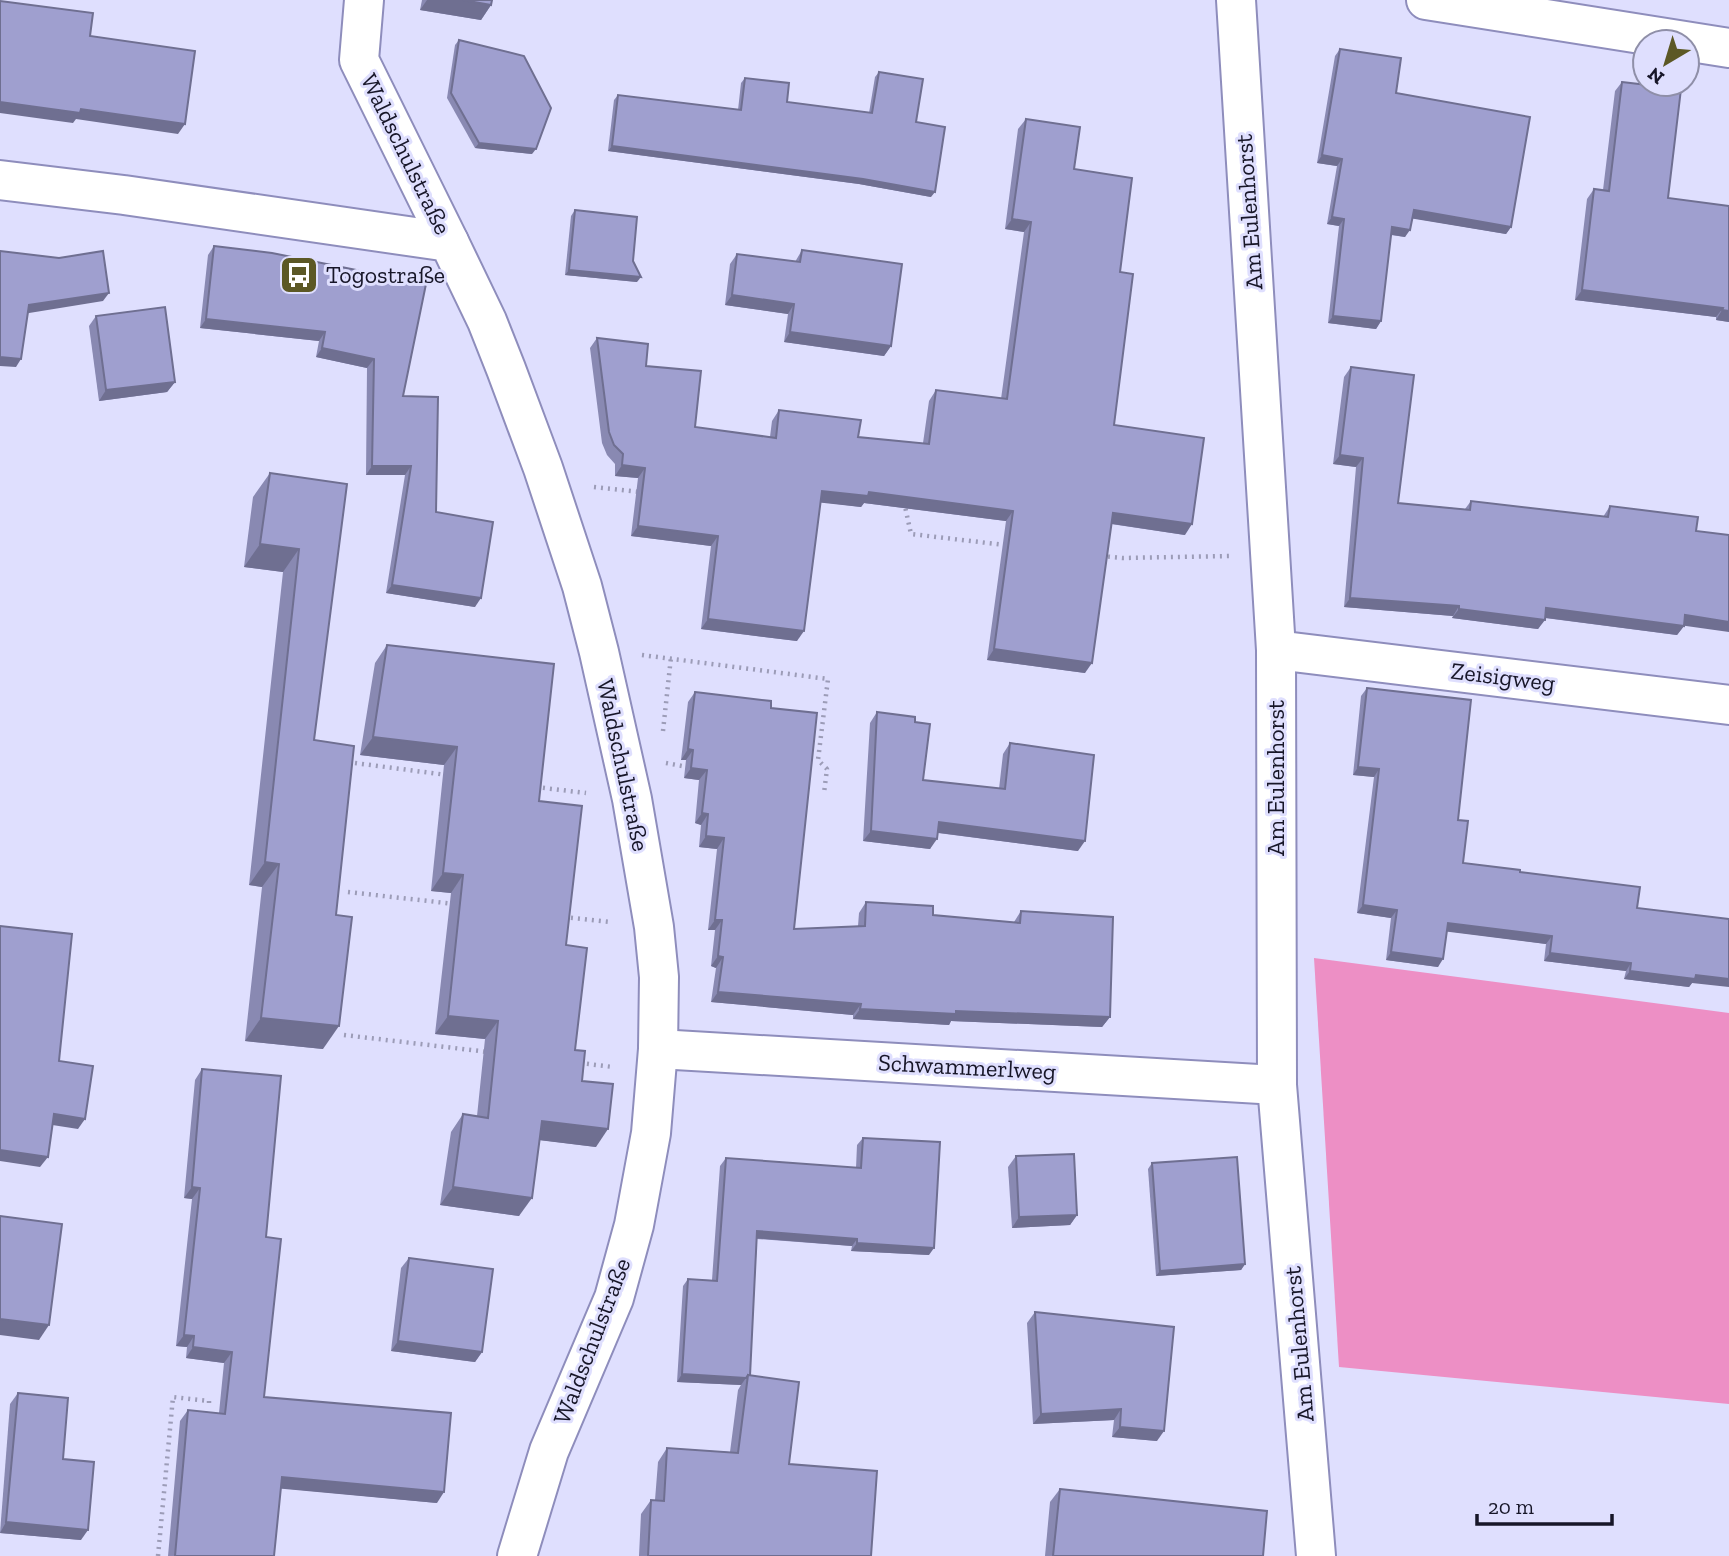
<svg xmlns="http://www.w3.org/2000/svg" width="1729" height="1556" viewBox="0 0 1729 1556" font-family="'Zilla Slab',serif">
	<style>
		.forest { fill: #ed8fc5 }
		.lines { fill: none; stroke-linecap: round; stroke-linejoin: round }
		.street-casing { stroke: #8e8dbc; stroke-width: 42 }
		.secondary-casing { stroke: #8e8dbc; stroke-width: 42 }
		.path { stroke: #9c9cb7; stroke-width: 4.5; stroke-dasharray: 2 5; stroke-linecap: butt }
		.street { stroke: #fff; stroke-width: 38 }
		.secondary { stroke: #fff; stroke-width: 38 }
		.wall { fill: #8989b2 }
		.shaded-wall { fill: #6f6f91 }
		.building { fill: #9f9fcf; stroke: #6f6f91; stroke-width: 2 }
		.labels { text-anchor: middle; stroke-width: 6; stroke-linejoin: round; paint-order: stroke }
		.street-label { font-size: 24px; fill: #171628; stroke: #dfdffe }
		.poi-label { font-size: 24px; fill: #171628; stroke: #dfdffe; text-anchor: start }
	</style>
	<rect width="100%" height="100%" fill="#dfdffe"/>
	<path class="forest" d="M1314,958L1729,1013V1404L1339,1367Z"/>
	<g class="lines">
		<defs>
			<g id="street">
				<path d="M364,0L359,60L449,242"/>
				<path d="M1236,0L1276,650L1277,1085L1316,1556"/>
				<path d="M1426,0L1729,48"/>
				<path d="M1276,650L1729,705"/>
				<path d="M658,1049L1277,1085"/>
			</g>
			<path id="secondary" d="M0,180L124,195L449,242L487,321L506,369L543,468L582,586L599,652L632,799L654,927L659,977L658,1049L651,1133L634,1225L614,1298L549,1451L517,1556"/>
		</defs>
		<use href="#street" class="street-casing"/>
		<use href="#secondary" class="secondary-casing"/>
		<g class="path">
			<path d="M594,487L641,492"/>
			<path d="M904,502L911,534L1005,545"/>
			<path d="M1101,556L1123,558L1229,556"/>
			<path d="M642,655L828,679L818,760L827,769L824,793"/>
			<path d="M663,731L671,657"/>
			<path d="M355,763L447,775"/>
			<path d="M666,763L682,766"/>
			<path d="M536,787L586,793"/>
			<path d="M348,892L455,904"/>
			<path d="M564,917L611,922"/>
			<path d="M344,1035L488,1052"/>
			<path d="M580,1063L613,1067"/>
			<path d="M158,1556L173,1397L209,1401V1403"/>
		</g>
		<use href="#street" class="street"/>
		<use href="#secondary" class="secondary"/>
	</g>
	<g class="wall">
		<path d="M422,0H492L491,5L481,20L420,10Z"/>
		<path d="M459,40L532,154L475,148L447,98L455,45Z"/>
		<path d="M1340,49L1396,93L1511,227L1506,234L1412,218L1405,237L1391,235L1381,321L1376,329L1328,323L1339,226L1327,224L1337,166L1317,163L1335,56Z"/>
		<path d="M879,72L916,122L931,197L859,184L608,151L614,100L618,95L738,110L741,83L745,78L787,102L869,113L875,77Z"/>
		<path d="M1622,82L1668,198L1729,206V322L1716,320V317L1575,300L1587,199L1594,189L1603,190L1615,91Z"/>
		<path d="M1026,119L1074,169L1120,272L1114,425L1185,535L1111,524L1085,673L987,660L1006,521L864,503L861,507L821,502L797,641L701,629L711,546L631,536L638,478L615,476V464L607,455L602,443L590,348L597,338L646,366L695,427L770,437L772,421L779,410L858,437L923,443L929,401L936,390L1001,399L1024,232L1005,229L1018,129Z"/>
		<path d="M575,210L633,261L637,282L565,275L571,216Z"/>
		<path d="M214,246L426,284L403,396L436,512L475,607L386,593L405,475H366L367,368L316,357L319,341L200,328L208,255Z"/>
		<path d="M802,250L891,346L884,356L784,342L788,314L725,305L730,264L737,254L795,262Z"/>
		<path d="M96,316L175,382L167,392L99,401L89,326Z"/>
		<path d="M1351,367L1398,503L1465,509L1471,501L1603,517L1610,506L1684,626L1677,635L1545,618L1538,629L1452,618L1453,616L1344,607L1356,467L1333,464L1344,377Z"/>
		<path d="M270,473L347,484L314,740L323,1049L245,1041L262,887L249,885L283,572L244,567L253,497Z"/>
		<path d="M387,645L539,801L566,945L575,1050L596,1147L540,1140L519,1216L440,1205L451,1132L463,1114L477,1116L485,1039L435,1034L451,893L431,891L444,765L360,755L375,663Z"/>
		<path d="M1367,688L1458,820L1463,863L1520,872L1637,908L1692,983L1689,987L1624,979L1626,971L1544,961L1546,944L1447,931L1438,967L1386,960L1391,918L1357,913L1374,777L1353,775L1361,696Z"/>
		<path d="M695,692L771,708L794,929L858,926L859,913L866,902L933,915L1014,922L1021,911L1110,1017L1102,1027L951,1021L949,1025L853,1019V1015L711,1002L716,968L711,966L715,930H708L717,849L699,847L701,825L695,823L699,780L684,778L686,760H681L688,702Z"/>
		<path d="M877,712L915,722L923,780L999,789L1003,754L1010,743L1078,851L938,833L930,849L863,841L870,723Z"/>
		<path d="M202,1069L266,1237L264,1397L437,1503L280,1488L274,1556H168L180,1421L188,1410L219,1413L224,1363L186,1358L187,1347L176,1346L192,1199L184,1198L195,1080Z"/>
		<path d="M863,1138L929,1255L851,1251L852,1246L757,1239L750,1376L789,1464L871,1556H639L641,1514L651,1500H655L658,1462L667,1448L730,1452L738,1390L741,1385L677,1382L683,1286L688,1279L712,1280L720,1166L726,1158L856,1168L857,1145Z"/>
		<path d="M1016,1156L1077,1215L1070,1225L1012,1228L1008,1167Z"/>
		<path d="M1152,1163L1245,1264L1241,1270L1156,1276L1148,1169Z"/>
		<path d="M409,1258L482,1352L475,1362L391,1351L401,1268Z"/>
		<path d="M1035,1312L1157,1441L1112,1437L1114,1420L1033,1424L1027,1323Z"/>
		<path d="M18,1393L63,1459L81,1540L0,1533L10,1404Z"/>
		<path d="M1060,1489L1263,1556H1045L1050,1502Z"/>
	</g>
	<g class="shaded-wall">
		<path d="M427,0H463L491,5L481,20L420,10Z"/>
		<path d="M0,102L81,109L185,124L178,134L76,119L73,123L0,113Z"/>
		<path d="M479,143L536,149L532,154L475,148Z"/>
		<path d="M612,146L863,179L935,192L931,197L859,184L608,151Z"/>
		<path d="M1322,155L1342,159L1337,166L1317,163Z"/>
		<path d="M1414,210L1511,227L1506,234L1409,218Z"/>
		<path d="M1332,217L1344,219L1339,226L1327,224Z"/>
		<path d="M1012,219L1031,222L1024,232L1005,229Z"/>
		<path d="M1392,227L1410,230L1405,237L1387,234Z"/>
		<path d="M569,270L641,277L637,282L565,275Z"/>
		<path d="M1582,290L1723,308L1716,317L1575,300Z"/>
		<path d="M109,293L103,301L23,314L29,305Z"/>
		<path d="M732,295L794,304L788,314L725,305Z"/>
		<path d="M1722,310L1729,311V322L1716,320Z"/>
		<path d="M1333,316L1381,321L1376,329L1328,323Z"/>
		<path d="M206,319L325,332L319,341L200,328Z"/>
		<path d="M790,332L891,346L884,356L784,342Z"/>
		<path d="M322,348L374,359L367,368L316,357Z"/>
		<path d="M0,357L21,359L16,367L0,366Z"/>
		<path d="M175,382L167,392L99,401L106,390Z"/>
		<path d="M1340,455L1363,458L1356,467L1333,464Z"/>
		<path d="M622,465L645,468L638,478L615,476Z"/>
		<path d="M372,466H411L405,475H366Z"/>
		<path d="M822,491L869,492L1013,511L1006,521L864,503L861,507L815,502Z"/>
		<path d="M1113,513L1192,524L1185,535L1106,523Z"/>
		<path d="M638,526L718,536L711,546L631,536Z"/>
		<path d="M260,544L299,549L283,572L244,567Z"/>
		<path d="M392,585L481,598L475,607L386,593Z"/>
		<path d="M1350,598L1459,606L1453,616L1344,607Z"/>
		<path d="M1546,608L1684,626L1677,635L1539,617Z"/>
		<path d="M1459,609L1545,620L1538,629L1452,618Z"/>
		<path d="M1685,615L1729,622V632L1679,625Z"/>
		<path d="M708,619L804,631L797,641L701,629Z"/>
		<path d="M994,649L1092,663L1085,673L987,660Z"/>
		<path d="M373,737L457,747L444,765L360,755Z"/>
		<path d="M688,749L693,750L686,760H681Z"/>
		<path d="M1358,767L1379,769L1374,777L1353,775Z"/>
		<path d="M691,768L707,770L699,780L684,778Z"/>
		<path d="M702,813L708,814L701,825L695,823Z"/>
		<path d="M939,822L1085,841L1078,851L932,832Z"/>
		<path d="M871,831L937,839L930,849L863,841Z"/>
		<path d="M706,836L724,838L717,849L699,847Z"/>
		<path d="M265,862L279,864L262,887L249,885Z"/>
		<path d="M443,873L463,875L451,893L431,891Z"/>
		<path d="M1363,905L1397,910L1391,918L1357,913Z"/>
		<path d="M715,920H722L715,930H708Z"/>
		<path d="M1448,923L1552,936L1546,944L1442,931Z"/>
		<path d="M1391,952L1443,959L1438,967L1386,960Z"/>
		<path d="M1550,953L1631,963L1626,971L1544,961Z"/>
		<path d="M718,956L723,957L716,968L711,966Z"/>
		<path d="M1630,971L1696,975L1729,979V987L1692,983L1689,987L1624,979Z"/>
		<path d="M718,992L861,1004L853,1015L711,1002Z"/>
		<path d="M860,1009L956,1011L1110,1017L1102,1027L951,1021L949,1025L853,1019Z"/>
		<path d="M448,1016L498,1021L485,1039L435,1034Z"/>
		<path d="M261,1018L339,1026L323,1049L245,1041Z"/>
		<path d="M54,1114L85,1119L78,1129L46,1124Z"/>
		<path d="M542,1121L608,1129L596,1147L530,1139Z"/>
		<path d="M0,1150L48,1157L40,1167L0,1161Z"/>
		<path d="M192,1187L200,1188L192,1199L184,1198Z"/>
		<path d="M453,1187L532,1198L519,1216L440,1205Z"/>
		<path d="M1077,1215L1070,1225L1012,1228L1019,1217Z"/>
		<path d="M757,1231L857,1239L852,1246L752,1238Z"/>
		<path d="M857,1243L934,1248L929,1255L851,1251Z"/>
		<path d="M1245,1264L1241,1270L1156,1276L1160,1271Z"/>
		<path d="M0,1319L49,1325L39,1340L0,1335Z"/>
		<path d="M184,1335L194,1336L187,1347L176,1346Z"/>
		<path d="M398,1341L482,1352L475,1362L391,1351Z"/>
		<path d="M193,1347L232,1352L224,1363L186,1358Z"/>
		<path d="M682,1374L746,1378L741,1385L677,1382Z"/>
		<path d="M1121,1409L1114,1420L1033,1424L1041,1414Z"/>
		<path d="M1120,1427L1164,1431L1157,1441L1112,1437Z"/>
		<path d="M282,1477L444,1492L437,1503L274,1488Z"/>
		<path d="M6,1522L88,1530L81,1540L0,1533Z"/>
	</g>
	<g class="building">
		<path d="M463,0H492L491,5Z"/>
		<path d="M0,1L93,13L90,36L195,51L185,124L81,109L80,113L0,102Z"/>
		<path d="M459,40L524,56L551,108L536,149L479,143L451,93Z"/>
		<path d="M1340,49L1401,58L1396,93L1530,117L1511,227L1414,210L1410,230L1392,227L1381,321L1333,316L1344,219L1332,217L1342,159L1322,155Z"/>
		<path d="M879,72L923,79L916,122L945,127L935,192L863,179L612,146L618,95L741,110L745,78L789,83L787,102L872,113Z"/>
		<path d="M1622,82L1681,89L1668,198L1729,206V311L1722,310L1723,308L1582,290L1594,189L1609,191Z"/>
		<path d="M1026,119L1080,127L1074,169L1132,178L1120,272L1133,274L1114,425L1204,438L1192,524L1113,513L1092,663L994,649L1013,511L869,492L868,496L822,491L804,631L708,619L718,536L638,526L645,468L622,465L623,454L614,445L609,432L597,338L648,344L646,366L701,371L695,427L776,438L779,410L861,420L858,437L929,444L936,390L1007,399L1031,222L1012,219Z"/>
		<path d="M575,210L637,217L633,261L641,277L569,270Z"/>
		<path d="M214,246L272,253L426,284L403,396L438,397L436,512L493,522L481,598L392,585L411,466H372L374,359L322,348L325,332L206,319Z"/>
		<path d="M802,250L902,264L891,346L790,332L794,304L732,295L737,254L800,262Z"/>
		<path d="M0,251L59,258L103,251L109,293L29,305L21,359L0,357Z"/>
		<path d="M165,307L175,382L106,390L96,316Z"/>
		<path d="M1351,367L1414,375L1398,503L1470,510L1471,501L1608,517L1610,506L1698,517L1696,531L1729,535V622L1685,615L1684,626L1546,608L1545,620L1459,609V606L1350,598L1363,458L1340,455Z"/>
		<path d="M270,473L347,484L314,740L354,746L336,915L352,917L339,1026L261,1018L279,864L265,862L299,549L260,544Z"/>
		<path d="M387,645L554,664L539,801L582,806L566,945L587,948L575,1050L585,1051L582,1081L613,1084L608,1129L542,1121L532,1198L453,1187L463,1114L488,1118L498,1021L448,1016L463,875L443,873L457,747L373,737Z"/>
		<path d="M1367,688L1471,700L1458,820L1468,821L1463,863L1520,870V872L1640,887L1637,908L1729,919V979L1696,975L1695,979L1630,971L1631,963L1550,953L1552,936L1448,923L1443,959L1391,952L1397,910L1363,905L1379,769L1358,767Z"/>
		<path d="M695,692L771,701V708L817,713L794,929L865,926L866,902L933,906V915L1020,923L1021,911L1113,917L1110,1017L956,1011V1014L860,1009L861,1004L718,992L723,957L718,956L722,920H715L724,838L706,836L708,814L702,813L707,770L691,768L693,750L688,749Z"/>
		<path d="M877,712L915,717V722L930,724L923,780L1005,789L1010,743L1094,755L1085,841L939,822L937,839L871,831Z"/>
		<path d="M0,926L72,934L59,1061L93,1066L85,1119L54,1114L48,1157L0,1150Z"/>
		<path d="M202,1069L281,1076L266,1237L281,1239L264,1397L451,1413L444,1492L282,1477L274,1556H175L188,1410L225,1414L232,1352L193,1347L194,1336L184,1335L200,1188L192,1187Z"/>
		<path d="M863,1138L940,1142L934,1248L857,1243V1239L757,1231L750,1376L748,1375L746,1378L682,1374L688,1279L717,1281L726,1158L861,1168Z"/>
		<path d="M1074,1154L1077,1215L1019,1217L1016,1156Z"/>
		<path d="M1237,1157L1245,1264L1160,1271L1152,1163Z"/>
		<path d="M0,1216L62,1224L49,1325L0,1319Z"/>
		<path d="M409,1258L493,1269L482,1352L398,1341Z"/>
		<path d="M1035,1312L1174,1327L1164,1431L1120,1427L1121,1409L1041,1414Z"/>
		<path d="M748,1375L799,1382L789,1464L877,1471L871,1556H648L651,1500L664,1501L667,1448L738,1453Z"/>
		<path d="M18,1393L68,1398L63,1459L94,1462L88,1530L6,1522Z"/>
		<path d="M1060,1489L1267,1511L1263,1556H1053Z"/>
	</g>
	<defs>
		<symbol id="bus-square" viewBox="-11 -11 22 22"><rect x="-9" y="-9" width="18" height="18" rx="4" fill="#5c5825" stroke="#dfdffe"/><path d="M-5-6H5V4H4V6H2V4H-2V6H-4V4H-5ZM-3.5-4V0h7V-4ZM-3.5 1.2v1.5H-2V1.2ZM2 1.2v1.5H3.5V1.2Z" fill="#fff"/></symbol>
	</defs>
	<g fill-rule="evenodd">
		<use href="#bus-square" x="277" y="253" width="44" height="44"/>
	</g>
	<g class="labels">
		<g class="street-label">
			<text transform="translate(406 154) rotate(64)" y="8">Waldschulstraße</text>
			<text transform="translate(1249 212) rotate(-94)" y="8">Am Eulenhorst</text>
			<text transform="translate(1503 677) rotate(7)" y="8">Zeisigweg</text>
			<text transform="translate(623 765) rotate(78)" y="8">Waldschulstraße</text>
			<text transform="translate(1276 778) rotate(-90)" y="8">Am Eulenhorst</text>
			<text transform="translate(967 1067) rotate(3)" y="8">Schwammerlweg</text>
			<text transform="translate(592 1341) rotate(-69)" y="8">Waldschulstraße</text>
			<text transform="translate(1299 1344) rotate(-95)" y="8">Am Eulenhorst</text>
		</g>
		<g class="poi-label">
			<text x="326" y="283">Togostraße</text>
		</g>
	</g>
	<g transform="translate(1666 63) rotate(218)"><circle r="33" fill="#dfdffe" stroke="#8f8fa8" stroke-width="2"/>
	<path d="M0-5L12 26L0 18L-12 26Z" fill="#5c5825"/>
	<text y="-10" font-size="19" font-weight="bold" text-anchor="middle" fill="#171628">N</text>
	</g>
	<path d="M1477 1514v10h135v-10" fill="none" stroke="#171628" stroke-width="3.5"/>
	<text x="1488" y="1514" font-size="21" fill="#171628" stroke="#dfdffe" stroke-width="5" paint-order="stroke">20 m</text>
</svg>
